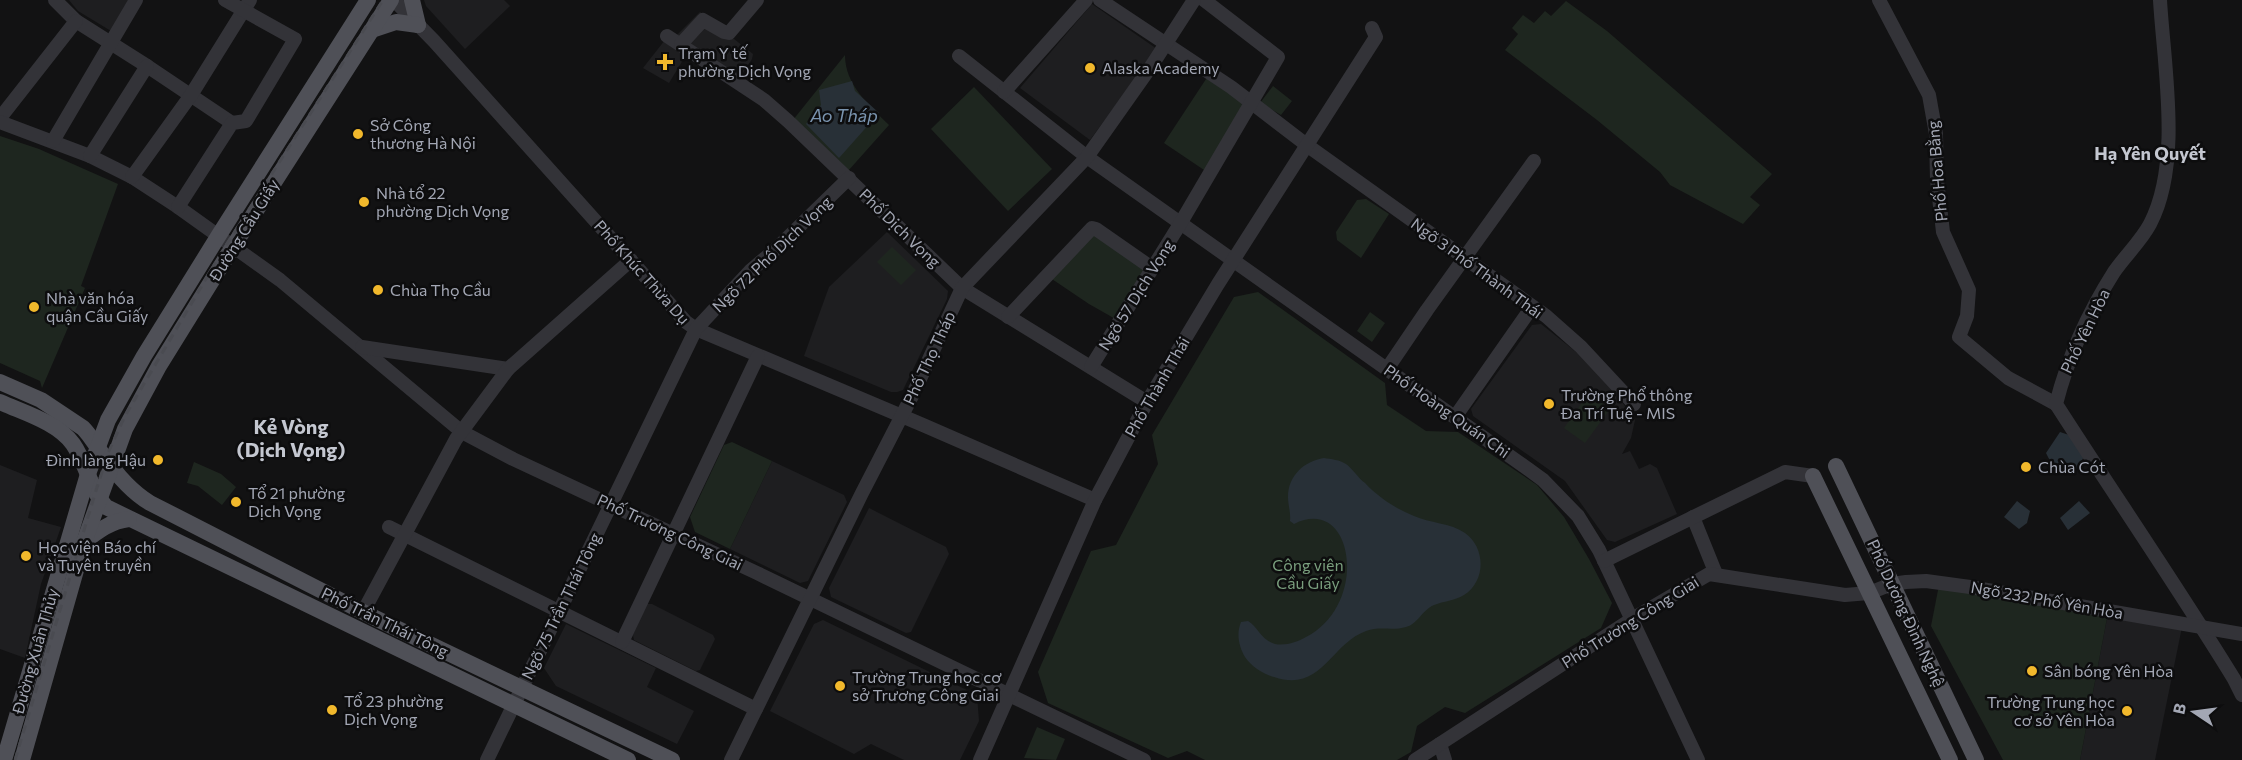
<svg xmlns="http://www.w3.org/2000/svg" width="2242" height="760" viewBox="0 0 2242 760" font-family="Commissioner,sans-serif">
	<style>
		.built { fill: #1e1e20 }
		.green { fill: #1e261f }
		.water { fill: #283037 }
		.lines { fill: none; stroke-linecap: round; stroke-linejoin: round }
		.minor { stroke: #333338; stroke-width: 14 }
		.major { stroke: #4f5057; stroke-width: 16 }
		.rail { stroke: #4a4b51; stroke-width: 3; stroke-dasharray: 8 6; stroke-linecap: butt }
		.poi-dot { fill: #f1b82c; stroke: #0d0d0e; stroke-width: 2 }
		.labels { text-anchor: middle; stroke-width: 5; stroke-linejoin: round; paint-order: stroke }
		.poi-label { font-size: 16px; fill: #a3a7b4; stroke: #0d0d0e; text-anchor: start }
		.street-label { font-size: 16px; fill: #a3a7b4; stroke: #0d0d0e }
		.park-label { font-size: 16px; fill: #7a9f7e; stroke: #0d0d0e }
		.water-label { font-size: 18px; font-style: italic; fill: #7a94af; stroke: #0d0d0e }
		.neighbourhood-label { font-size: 18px; font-weight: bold; fill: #c4c7d0; stroke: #0d0d0e }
		.quarter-label { font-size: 20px; font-weight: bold; fill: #c4c7d0; stroke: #0d0d0e }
	</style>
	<rect width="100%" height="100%" fill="#121213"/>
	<g class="built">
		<path d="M69,0H134L111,31L78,11Z"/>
		<path d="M424,0H504L510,6L465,49L426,6Z"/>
		<path d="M1092,4L1157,49L1090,140L1020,88Z"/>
		<path d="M700,12L753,54L752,59L739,79L675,37Z"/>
		<path d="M665,40L686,55L669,83L643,68Z"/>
		<path d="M887,232L948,291L947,299L903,390L897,392H891L804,356L829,287Z"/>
		<path d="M1541,324L1595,367L1619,398L1635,420L1631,438L1622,454L1630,451L1639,469L1650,464L1657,468L1677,514L1615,542L1607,540L1565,481L1473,416L1471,409L1532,325Z"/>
		<path d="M772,461L844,495L847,502L808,581L800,583L730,549Z"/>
		<path d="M0,465L37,480L28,518L61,527L41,584L25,658L0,649Z"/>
		<path d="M869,508L946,547L949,554L911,632L906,633L831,597L829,588Z"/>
		<path d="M647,604H652L713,635L715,639L700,670L696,671L634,640L633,635Z"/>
		<path d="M2108,613L2182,627L2155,760H2080Z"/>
		<path d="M823,620L977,695L979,721L960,760H904L871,744L854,754L770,711L814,624Z"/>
		<path d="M566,624L656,668L647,687L694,711L677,744L556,686L544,668Z"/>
	</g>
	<g class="green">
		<path d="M1566,1L1607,31L1772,174L1750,197L1760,205L1743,224L1670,185L1660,172L1597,120L1505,50L1518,34L1512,28L1523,15L1534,23L1545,11L1551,16Z"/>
		<path d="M845,55C845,85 869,105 889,125L848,171L793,120Z"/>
		<path d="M1210,73L1251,104L1210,174L1164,143Z"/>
		<path d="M1273,86L1292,101L1281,115L1260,103Z"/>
		<path d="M974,87L1052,169L1008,211L931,129Z"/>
		<path d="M0,136L39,149L118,184L81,286L85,288L42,388L40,381L0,363Z"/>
		<path d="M1366,199L1389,214L1361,258L1337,240L1336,232L1357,200Z"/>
		<path d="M1088,230L1152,268L1119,321L1089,304L1046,275Z"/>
		<path d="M892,247L916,270L901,285L877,262Z"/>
		<path d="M1258,292L1385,383L1387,405L1426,431L1458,432L1537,485L1564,517L1589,559L1612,603L1601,628L1465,713L1445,707L1417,726L1411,752L1397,760H1205L1187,751L1168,758L1048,703L1038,672L1091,551L1116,545L1158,464L1152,435L1234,297Z"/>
		<path d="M1370,312L1385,323L1372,342L1357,331Z"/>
		<path d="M1589,393L1610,409L1585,443L1564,428Z"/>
		<path d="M732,442L772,461L730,549L695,532L690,517L724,445Z"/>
		<path d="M194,462L221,474L236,487L222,505L198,486L187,483Z"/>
		<path d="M1939,585L2108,613L2080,760H2003L1931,626Z"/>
		<path d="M1037,727L1065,739L1056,760L1024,758Z"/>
	</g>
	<g class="water">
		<path d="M852,81L855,91L879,113L839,158L806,124L821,105L819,90Z"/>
		<path d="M2060,432L2069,435L2084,457L2075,471C2058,475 2053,467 2046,453Z"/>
		<path d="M1324,458C1331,459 1340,460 1346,464C1353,469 1358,478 1365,483C1378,497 1396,509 1414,516C1429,523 1451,523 1465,533C1486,548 1486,581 1464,595C1454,601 1444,601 1434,605C1422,610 1418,624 1406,627C1393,631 1379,626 1366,631C1330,644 1322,693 1274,677C1263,674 1252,667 1245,657C1239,647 1236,634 1241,622L1248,621C1258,627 1261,640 1275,644C1286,646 1297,642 1306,637C1370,604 1354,494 1294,524L1290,521C1291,513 1288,505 1288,497C1288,476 1304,461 1324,458Z"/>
		<path d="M2017,501L2030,511L2027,523L2019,529L2004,517Z"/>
		<path d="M2079,501L2090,513L2068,530L2060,518Z"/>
	</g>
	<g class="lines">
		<g class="minor">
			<path d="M55,0L76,21L147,66L232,123"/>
			<path d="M394,0L434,41L686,322L696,329L923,425L1095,500"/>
			<path d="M1100,0L1231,87L1308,146L1546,316L1581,347L1634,404"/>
			<path d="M1879,0L1929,95L1936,134L1937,180L1943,232L1969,290L1967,316L1959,337L2008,378L2056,404"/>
			<path d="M2160,0C2164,68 2182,163 2150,224C2141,241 2125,256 2114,272C2088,313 2068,357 2056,404C2115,496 2177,586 2234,679L2242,695"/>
			<path d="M667,36L764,100L788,121L962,288L1147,402"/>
			<path d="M681,44L703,20L724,32L729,33L757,0"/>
			<path d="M959,56L1087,157L1528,469L1543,480L1578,516L1599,550L1698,760"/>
			<path d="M1004,92L1086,0"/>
			<path d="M0,118L76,21"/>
			<path d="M0,122L90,156L132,177L178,207L280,280L462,432L513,459L757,573L1144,760"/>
			<path d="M53,141L136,0"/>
			<path d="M90,156L147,66"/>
			<path d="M132,177L191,95L250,0"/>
			<path d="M178,207L232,123L246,121L295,39L225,0"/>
			<path d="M1008,317L1092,228L1096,229L1152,268"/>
			<path d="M362,347L508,369"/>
			<path d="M1091,367L1180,224L1278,57L1204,0"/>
			<path d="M1387,369L1427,310L1534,161"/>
			<path d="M1455,417L1532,307"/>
			<path d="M1693,517L1716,574"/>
			<path d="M389,527L756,709"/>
			<path d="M1604,561L1785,472L1813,476"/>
			<path d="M363,612L456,439L508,369L631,260"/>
			<path d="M622,642L758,356"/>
			<path d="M1440,744L1445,760"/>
			<path d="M487,760L696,329L751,270L776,249L849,178"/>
			<path d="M731,760L861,495L913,394L962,288L1087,157L1152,65L1194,0"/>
			<path d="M980,760L1095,500L1147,402L1218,284L1376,37L1372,28"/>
			<path d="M1415,760L1632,619L1709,574L1845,595L1869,593L1892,584L1906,582L1926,581L1970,587L2242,634"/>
		</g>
		<g class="major">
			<path d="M412,0L418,25"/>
			<path d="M372,30L396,22L418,25"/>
			<path d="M0,382L41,400L83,428C91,436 96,446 103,455C116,474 130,491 150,503L373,617L672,760"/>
			<path d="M0,402C24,413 57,422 73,444C87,464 90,490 106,507L628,760"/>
			<path d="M1836,466L1976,760"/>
			<path d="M1813,476L1950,760"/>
			<path d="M84,542C98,531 111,521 129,519"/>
			<path d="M4,760L88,474L108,420L144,356L219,235L368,0"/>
			<path d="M22,760L84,542L125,429L159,366L234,245L391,0"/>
		</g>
		<path class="rail" d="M15,760L94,497L108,453L125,416L223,250L383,0"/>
	</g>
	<g class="poi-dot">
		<path d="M662 53h6v6h6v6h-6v6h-6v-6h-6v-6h6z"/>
		<circle cx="1090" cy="68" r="6"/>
		<circle cx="358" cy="134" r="6"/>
		<circle cx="364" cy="202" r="6"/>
		<circle cx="378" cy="290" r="6"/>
		<circle cx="34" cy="307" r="6"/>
		<circle cx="1549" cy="404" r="6"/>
		<circle cx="158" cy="460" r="6"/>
		<circle cx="2026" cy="467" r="6"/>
		<circle cx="236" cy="502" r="6"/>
		<circle cx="26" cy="556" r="6"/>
		<circle cx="2032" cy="671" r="6"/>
		<circle cx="840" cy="686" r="6"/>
		<circle cx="332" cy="710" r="6"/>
		<circle cx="2127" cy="711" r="6"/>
	</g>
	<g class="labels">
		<g class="poi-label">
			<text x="678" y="59">Trạm Y tế<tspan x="678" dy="18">phường Dịch Vọng</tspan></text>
			<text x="1102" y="74">Alaska Academy</text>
			<text x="370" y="131">Sở Công<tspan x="370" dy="18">thương Hà Nội</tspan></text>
			<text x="376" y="199">Nhà tổ 22<tspan x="376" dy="18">phường Dịch Vọng</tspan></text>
			<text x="390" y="296">Chùa Thọ Cầu</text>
			<text x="46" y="304">Nhà văn hóa<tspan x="46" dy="18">quận Cầu Giấy</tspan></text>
			<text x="1561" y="401">Trường Phổ thông<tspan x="1561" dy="18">Đa Trí Tuệ - MIS</tspan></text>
			<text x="146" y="466" text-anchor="end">Đình làng Hậu</text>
			<text x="2038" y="473">Chùa Cót</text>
			<text x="248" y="499">Tổ 21 phường<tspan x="248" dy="18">Dịch Vọng</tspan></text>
			<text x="38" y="553">Học viện Báo chí<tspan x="38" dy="18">và Tuyên truyền</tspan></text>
			<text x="2044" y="677">Sân bóng Yên Hòa</text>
			<text x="852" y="683">Trường Trung học cơ<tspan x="852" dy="18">sở Trương Công Giai</tspan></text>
			<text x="344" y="707">Tổ 23 phường<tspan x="344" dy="18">Dịch Vọng</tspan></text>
			<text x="2115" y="708" text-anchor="end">Trường Trung học<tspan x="2115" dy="18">cơ sở Yên Hòa</tspan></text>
		</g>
		<g class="street-label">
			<text transform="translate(1937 171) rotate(-95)" y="6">Phố Hoa Bằng</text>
			<text transform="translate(900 228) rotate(44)" y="6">Phố Dịch Vọng</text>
			<text transform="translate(244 230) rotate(-58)" y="6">Đường Cầu Giấy</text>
			<text transform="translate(772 254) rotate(-44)" y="6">Ngõ 72 Phố Dịch Vọng</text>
			<text transform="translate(1477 268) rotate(36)" y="6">Ngõ 3 Phố Thành Thái</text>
			<text transform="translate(642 272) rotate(48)" y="6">Phố Khúc Thừa Dụ</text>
			<text transform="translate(1136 295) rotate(-58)" y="6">Ngõ 57 Dịch Vọng</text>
			<text transform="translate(2085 331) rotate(-64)" y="6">Phố Yên Hòa</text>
			<text transform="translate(929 358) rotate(-65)" y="6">Phố Thọ Tháp</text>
			<text transform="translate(1157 387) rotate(-60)" y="6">Phố Thành Thái</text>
			<text transform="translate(1447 411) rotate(35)" y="6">Phố Hoàng Quán Chi</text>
			<text transform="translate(670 532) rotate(25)" y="6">Phố Trương Công Giai</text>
			<text transform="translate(2047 600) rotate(10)" y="6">Ngõ 232 Phố Yên Hòa</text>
			<text transform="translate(561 606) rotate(-64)" y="6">Ngõ 75 Trần Thái Tông</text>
			<text transform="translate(1906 613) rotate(65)" y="6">Phố Dương Đình Nghệ</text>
			<text transform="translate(385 622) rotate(26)" y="6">Phố Trần Thái Tông</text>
			<text transform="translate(1630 622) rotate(-32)" y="6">Phố Trương Công Giai</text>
			<text transform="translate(35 651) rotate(-74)" y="6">Đường Xuân Thủy</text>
		</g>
		<g class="park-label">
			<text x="1308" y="571">Công viên<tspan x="1308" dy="18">Cầu Giấy</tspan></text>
		</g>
		<g class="water-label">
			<text x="844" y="122">Ao Tháp</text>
		</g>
		<g class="neighbourhood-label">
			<text x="2150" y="160">Hạ Yên Quyết</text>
		</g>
		<g class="quarter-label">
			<text x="291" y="434">Kẻ Vòng<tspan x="291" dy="23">(Dịch Vọng)</tspan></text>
		</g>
	</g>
	<g transform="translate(2194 712) rotate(283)" stroke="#0d0d0e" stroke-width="4.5" paint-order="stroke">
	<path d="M0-4.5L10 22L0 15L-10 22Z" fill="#a3a7b4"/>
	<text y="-9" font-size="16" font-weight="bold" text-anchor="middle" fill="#a3a7b4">B</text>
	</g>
</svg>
